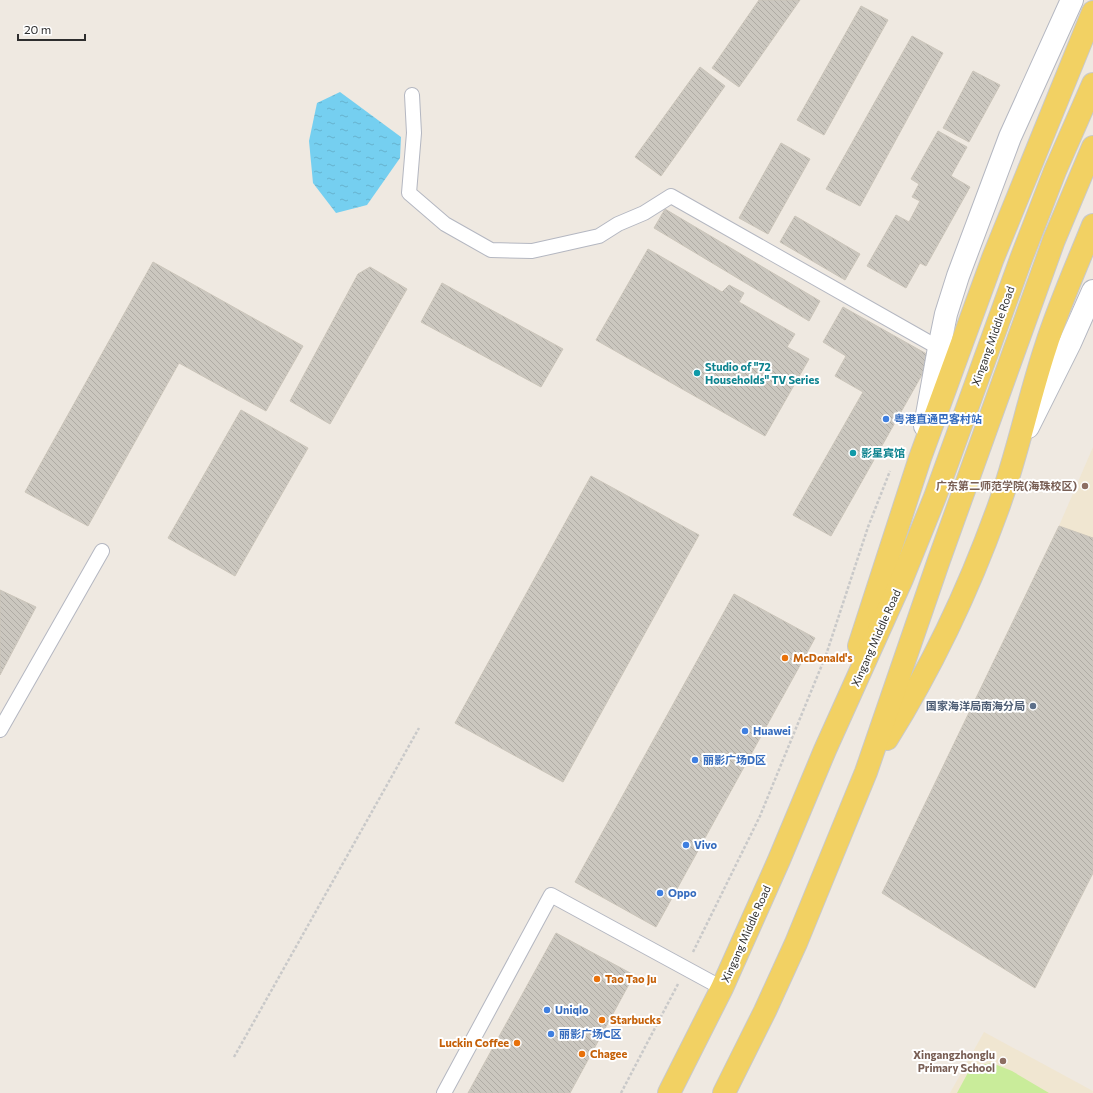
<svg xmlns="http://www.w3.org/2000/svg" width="1093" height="1093" viewBox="0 0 1093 1093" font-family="Commissioner,'Noto Sans SC',sans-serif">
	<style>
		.education { fill: #f0e6d1 }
		.pitch { fill: #c9ec9a }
		.water { fill: url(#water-ripples) }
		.building { fill: url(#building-back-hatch); stroke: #cbc5ba }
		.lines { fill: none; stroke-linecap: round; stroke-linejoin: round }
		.lane-casing { stroke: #b4b7c1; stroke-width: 16 }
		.secondary-casing { stroke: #b4b7c1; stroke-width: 24 }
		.primary-casing { stroke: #c9c9c9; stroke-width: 24 }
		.path { stroke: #c9c9c9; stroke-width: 2.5; stroke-dasharray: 3 2; stroke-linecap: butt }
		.lane { stroke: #fff; stroke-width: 14 }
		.secondary { stroke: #fff; stroke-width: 22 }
		.primary { stroke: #f2d163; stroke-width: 22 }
		.culture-dot { fill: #0f9aa8; stroke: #fff; stroke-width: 1.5 }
		.shop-dot { fill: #3f7fe0; stroke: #fff; stroke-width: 1.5 }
		.education-dot { fill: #8d6e63; stroke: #fff; stroke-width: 1.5 }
		.food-dot { fill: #e8710a; stroke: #fff; stroke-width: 1.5 }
		.service-dot { fill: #5c6f8a; stroke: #fff; stroke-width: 1.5 }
		.labels { text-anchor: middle; stroke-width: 4; stroke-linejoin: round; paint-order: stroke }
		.street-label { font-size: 11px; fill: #2e2e2e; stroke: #fff }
		.culture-label { font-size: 11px; font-weight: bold; fill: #0d838f; stroke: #fff; text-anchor: start }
		.shop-label { font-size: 11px; font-weight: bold; fill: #366cbe; stroke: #fff; text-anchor: start }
		.education-label { font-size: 11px; font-weight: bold; fill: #785e54; stroke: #fff; text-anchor: end }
		.food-label { font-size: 11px; font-weight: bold; fill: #c56008; stroke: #fff; text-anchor: start }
		.service-label { font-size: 11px; font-weight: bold; fill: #4e5e75; stroke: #fff; text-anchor: end }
	</style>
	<defs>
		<pattern id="water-ripples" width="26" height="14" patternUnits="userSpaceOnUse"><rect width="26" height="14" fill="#75cff0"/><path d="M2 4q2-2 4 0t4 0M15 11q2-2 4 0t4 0" fill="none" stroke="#66b2ce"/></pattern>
		<pattern id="building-back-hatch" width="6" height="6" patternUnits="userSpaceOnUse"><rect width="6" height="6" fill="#cbc7bf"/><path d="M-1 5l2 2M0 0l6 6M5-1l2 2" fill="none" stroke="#afaba4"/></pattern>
	</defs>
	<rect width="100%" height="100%" fill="#efe9e1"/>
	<g class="education">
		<path d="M1093,447V538L1059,526Z"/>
		<path d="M984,1032L1093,1091V1093H950Z"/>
	</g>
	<path class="pitch" d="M992,1063L1012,1071L1049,1093H957L971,1067Z"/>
	<path class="water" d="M340,92L401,137L400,158L367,205L336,213L313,183L309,141L317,103Z"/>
	<g class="building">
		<path d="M759,0H800L739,87L712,68Z"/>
		<path d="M861,6L888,20L824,135L797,120Z"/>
		<path d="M912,36L943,53L860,206L826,189Z"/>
		<path d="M700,67L725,86L661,176L635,157Z"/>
		<path d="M973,71L1000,85L969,142L943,128Z"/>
		<path d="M938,131L967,147L951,176L970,187L926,266L920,263L906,288L867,266L896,215L909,222L920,201L912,197L919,184L911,179Z"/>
		<path d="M781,143L810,159L768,234L739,218Z"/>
		<path d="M665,209L820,301L809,321L654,228Z"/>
		<path d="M795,216L860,254L845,280L780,242Z"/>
		<path d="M648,249L722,292L729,285L744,293L739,302L795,334L787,347L809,359L765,436L596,340Z"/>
		<path d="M153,262L303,346L266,411L179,363L88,526L25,492Z"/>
		<path d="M370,267L407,289L330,424L290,401L358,274Z"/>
		<path d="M442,283L563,349L541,387L421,322Z"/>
		<path d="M843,307L932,357L831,536L793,515L863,392L835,376L846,356L823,342Z"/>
		<path d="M241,410L308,448L235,576L168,538Z"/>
		<path d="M591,476L699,535L563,782L455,723Z"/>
		<path d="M1059,526L1093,538V873L1035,988L882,893Z"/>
		<path d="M0,590L36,607L0,675Z"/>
		<path d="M734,594L815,638L656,927L575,882Z"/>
		<path d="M556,933L634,975L570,1093H468Z"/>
	</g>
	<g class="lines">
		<defs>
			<g id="lane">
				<path d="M412,95L414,133L409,193L445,224L491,250L532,251L599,236L618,224L644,213L671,196L939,348"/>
				<path d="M0,730L102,551"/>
				<path d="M444,1093L551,895L722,988"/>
			</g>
			<g id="secondary">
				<path d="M925,426L939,348L946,314L958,276L1010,137L1072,0"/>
				<path d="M1028,427L1070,343L1093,291"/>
			</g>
			<g id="primary">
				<path d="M859,646L920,458L993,258L1093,12"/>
				<path d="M887,739C932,667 968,591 997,511C1017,457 1028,400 1046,346C1059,305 1077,265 1093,225"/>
				<path d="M669,1093L722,988L779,860L825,750L902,579L935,497L1021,259L1055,171L1093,84"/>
				<path d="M724,1093L765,1011L796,943L866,772L939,560L1054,240L1093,147"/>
			</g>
		</defs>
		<use href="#lane" class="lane-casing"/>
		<use href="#secondary" class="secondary-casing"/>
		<use href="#primary" class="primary-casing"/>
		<g class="path">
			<path d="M693,952L760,816L826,655L868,527L890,471"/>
			<path d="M234,1057L419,728"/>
			<path d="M621,1093L678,984"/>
		</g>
		<use href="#lane" class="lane"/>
		<use href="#secondary" class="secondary"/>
		<use href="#primary" class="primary"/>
	</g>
	<g class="culture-dot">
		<circle cx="697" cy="373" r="4"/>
		<circle cx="853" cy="453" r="4"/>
	</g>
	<g class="shop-dot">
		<circle cx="886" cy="419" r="4"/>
		<circle cx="745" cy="731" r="4"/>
		<circle cx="695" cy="760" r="4"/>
		<circle cx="686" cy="845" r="4"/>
		<circle cx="660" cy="893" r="4"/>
		<circle cx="547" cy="1010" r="4"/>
		<circle cx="551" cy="1034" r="4"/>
	</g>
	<g class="education-dot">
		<circle cx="1085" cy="486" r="4"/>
		<circle cx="1003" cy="1061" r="4"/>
	</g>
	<g class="food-dot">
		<circle cx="785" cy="658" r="4"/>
		<circle cx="597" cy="979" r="4"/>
		<circle cx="602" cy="1020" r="4"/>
		<circle cx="517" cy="1043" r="4"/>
		<circle cx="582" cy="1054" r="4"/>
	</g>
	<circle class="service-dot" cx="1033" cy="706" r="4"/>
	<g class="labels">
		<g class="street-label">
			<text transform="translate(993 336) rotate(-70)" y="4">Xingang Middle Road</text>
			<text transform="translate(876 638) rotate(-66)" y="4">Xingang Middle Road</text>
			<text transform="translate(746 934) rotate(-66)" y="4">Xingang Middle Road</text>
		</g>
		<g class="culture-label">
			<text x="705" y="371">Studio of "72<tspan x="705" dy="13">Households" TV Series</tspan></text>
			<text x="861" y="457">影星宾馆</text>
		</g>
		<g class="shop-label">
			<text x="894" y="423">粤港直通巴客村站</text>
			<text x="753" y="735">Huawei</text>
			<text x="703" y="764">丽影广场D区</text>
			<text x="694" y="849">Vivo</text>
			<text x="668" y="897">Oppo</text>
			<text x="555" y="1014">Uniqlo</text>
			<text x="559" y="1038">丽影广场C区</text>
		</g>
		<g class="education-label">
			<text x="1077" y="490">广东第二师范学院(海珠校区)</text>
			<text x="995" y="1059">Xingangzhonglu<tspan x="995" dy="13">Primary School</tspan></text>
		</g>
		<g class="food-label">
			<text x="793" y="662">McDonald's</text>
			<text x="605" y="983">Tao Tao Ju</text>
			<text x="610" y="1024">Starbucks</text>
			<text x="509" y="1047" text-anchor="end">Luckin Coffee</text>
			<text x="590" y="1058">Chagee</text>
		</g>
		<g class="service-label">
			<text x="1025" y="710">国家海洋局南海分局</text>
		</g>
	</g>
	<path d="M18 34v6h67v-6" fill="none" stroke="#2e2e2e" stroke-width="2"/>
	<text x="24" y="34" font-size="12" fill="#2e2e2e" stroke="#ffffff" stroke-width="3" paint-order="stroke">20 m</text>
</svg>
